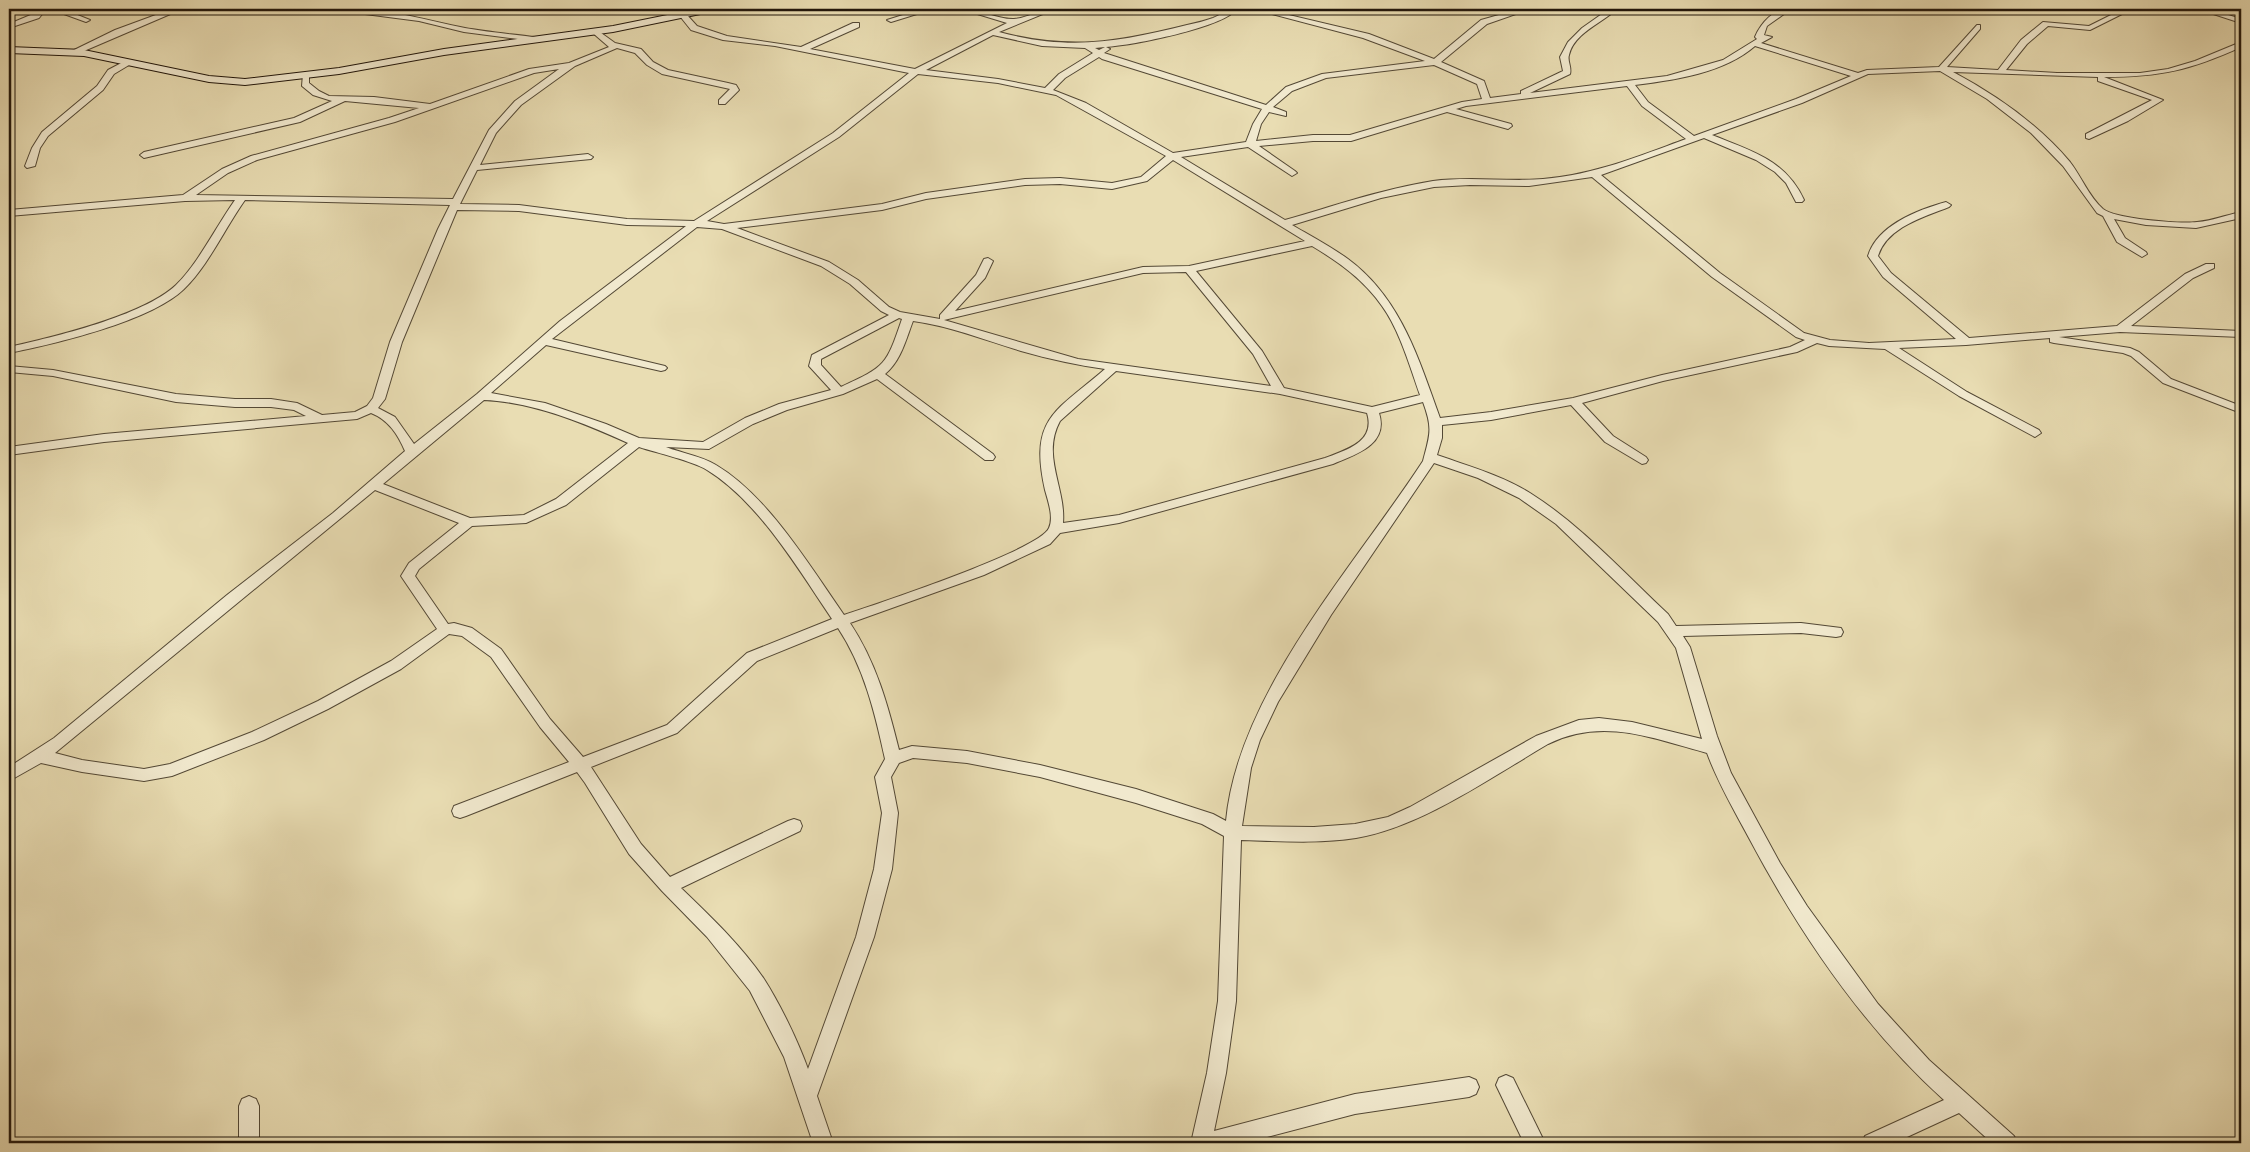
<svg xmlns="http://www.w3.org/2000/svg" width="2250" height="1152" viewBox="0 0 2250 1152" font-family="'IM FELL DW Pica',serif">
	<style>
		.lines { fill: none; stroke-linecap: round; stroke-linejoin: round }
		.street-casing { stroke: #534835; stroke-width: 2 }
		.secondary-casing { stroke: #21160b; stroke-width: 2 }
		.street { fill: #f1e9ce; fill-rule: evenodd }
		.secondary { fill: #f1e9ce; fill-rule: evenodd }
	</style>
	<rect width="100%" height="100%" fill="#e9ddb3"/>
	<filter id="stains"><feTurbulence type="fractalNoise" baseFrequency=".004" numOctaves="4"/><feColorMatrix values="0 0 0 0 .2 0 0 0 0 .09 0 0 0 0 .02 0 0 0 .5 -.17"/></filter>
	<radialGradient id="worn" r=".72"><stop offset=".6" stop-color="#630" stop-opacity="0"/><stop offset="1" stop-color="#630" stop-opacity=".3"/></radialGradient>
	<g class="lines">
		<defs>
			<g id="street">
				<path d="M39,9L65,10L90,20L86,22L64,14L43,13L39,18L9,28V24L33,14Z"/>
				<path d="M172,9H182L77,54L70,52L115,30Z"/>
				<path d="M338,9C381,6 423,20 465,28C487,32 511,34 534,37L538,39L534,41L464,32L419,21L342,11Z"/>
				<path d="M682,9H688L687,15L697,26L727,36L801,47L853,23H859V27L810,49L915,69L1007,23L961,9C978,9 1001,20 1014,19C1028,18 1040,9 1055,9L999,32C1069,51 1119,42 1187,25C1196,23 1205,21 1213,18C1222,14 1228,9 1237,9C1222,28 1133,45 1106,47L1110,49L1104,53L1266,105L1286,87L1322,74L1425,61L1363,38L1253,9H1264L1369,34L1434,59L1481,20L1520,9H1530L1487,24L1441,62L1484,81L1490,98L1521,94V91L1563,71L1560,57L1568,42L1582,28L1609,9H1617C1602,23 1574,33 1569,55C1567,61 1572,67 1570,74L1530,93L1667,76L1723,60L1757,39L1755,37C1761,23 1774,8 1791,9L1767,26L1764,35L1772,37L1761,43L1858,73L1867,70L1939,67L1977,25H1980V29L1947,67L1998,70L2021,40L2043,22L2089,26L2123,9H2132L2090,30L2048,26L2027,44L2006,70L2057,73H2140L2168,69L2195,61L2241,42V47C2190,70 2161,77 2104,77L2163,100L2128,121L2089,139L2086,138V134L2152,100L2098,81V77L1953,72C1996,95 2038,124 2070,162C2081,176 2089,197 2103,209C2116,219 2179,224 2197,222C2212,221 2226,215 2241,212V218L2196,228L2146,225L2114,219L2125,238L2146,252L2147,254L2142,257L2117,242L2103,216L2097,213L2063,166L2031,133L1987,99L1940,71L1868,74L1802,103L1712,135C1751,151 1785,159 1804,200L1802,202H1796L1786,183L1775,172L1756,160L1704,138L1601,175L1720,273L1804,333L1830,340L1869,343L1956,339L1883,277L1868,256C1877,226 1917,210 1946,202L1951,205L1949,207C1924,217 1887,227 1878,256L1891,273L1969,338L2117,326L2185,274L2206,264H2214V268L2193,278L2131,326L2241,331V337L2120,332L2059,337L2130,348L2139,352L2171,379L2241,406V413L2163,383L2131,356L2123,353L2054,343L2050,342V338L1966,345L1899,348L1967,392L2039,430L2041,433L2035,437L1959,396L1885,349L1829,346L1817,343L1797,352L1663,381L1582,403L1613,436L1646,457L1648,460L1646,463L1642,464L1605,442L1571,405L1491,420L1442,425V438L1437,455C1468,466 1501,475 1530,493C1581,525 1624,573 1668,614L1676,626L1801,623L1841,628L1843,632L1841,636L1836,637L1801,633L1683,636L1690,647L1717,736L1731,773L1780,863L1807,906L1878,1004L1929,1060L2014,1136L2017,1143H1992L1959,1113L1894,1143H1862L1865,1136L1944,1100C1863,1027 1800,934 1749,838C1734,810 1718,783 1707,753C1652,738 1602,717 1548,744C1490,778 1421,827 1356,838C1318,844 1278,841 1241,840L1236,1001L1226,1073L1214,1131L1355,1094L1469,1077L1476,1080L1479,1087L1476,1094L1469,1097L1355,1114L1244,1143H1191L1207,1073L1218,1001L1224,836L1202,824L1136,803L1040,777L967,763L913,758L899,763L891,777L898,813L892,869L874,937L817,1096L833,1143H813L784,1057L750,991L707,937L662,891L629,854L585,783L577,772L466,816L460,818L454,816L452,811L454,806L569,762L540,727L491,657L462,636L449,634L401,669L328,709L264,740L172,776L144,781L82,772L41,763L9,781V767L54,738L227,595L333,513L405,451C398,435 389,420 371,413L357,419L104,442L9,455V447L104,434L306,416L294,410L271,407H235L176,402L53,376L9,372V366L53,370L176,394L235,399H271L297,403L322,415L355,412L367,406L373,398L390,342L438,229L450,205L245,200C225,228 208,266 184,289C151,321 55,344 9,353V347C54,337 143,316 176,285C198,264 217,225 235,200L185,201L9,216V210L183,195L222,169L251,156L389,118L419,108L345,101L300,122L144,158L140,155L144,152L294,118L332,101L313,95L302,86L303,74H309V83L319,91L329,96L374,97L430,104L529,69L569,63L609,47L594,34L593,32L597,30L615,43L641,49L653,62L668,70L728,83L736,85L739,90L725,104H719V100L730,89L662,74L647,65L635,53L617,48L575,66L521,105L496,133L480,165L588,154L593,157L591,159L477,170L460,204L519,205L627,219L694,221L833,133L909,73L775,46L723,40L691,30L679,15ZM993,35L1042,46L1085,48L1093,53L1059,74L1045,88L998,79L926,70ZM1755,46L1851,76L1796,99L1694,136L1648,102L1635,85C1675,80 1724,73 1755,46ZM1105,47L1099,50L1095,48ZM1099,57L1102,59L1262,109L1253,124L1246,142L1173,153L1086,103L1053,90L1065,78ZM1434,65L1477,84L1482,99L1462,102L1350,135H1313L1256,141L1261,124L1269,112L1286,116V112L1273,107L1292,91L1326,78ZM559,69L515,101L489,130L453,199L196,195L228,173L257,160L395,122L534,73ZM918,74L998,83L1056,95L1166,156L1141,177L1112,183L1060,178L1025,179L926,193L882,204L724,224L707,221L839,137ZM1627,86L1642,106L1686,139C1639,156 1594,175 1543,179C1507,182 1470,176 1433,181C1383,189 1334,206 1285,220L1181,157L1248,147L1292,176L1297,173L1295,171L1259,146L1313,141H1351L1447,112L1508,129L1512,126L1511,124L1456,109L1466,106ZM1173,160L1305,241L1189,266L1143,267L955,311L985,278L993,261L988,258L984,259L976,275L940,315V319L900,312L889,307L858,280L829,262L737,228L882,210L926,199L1025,185L1060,184L1112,189L1147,181ZM1592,177L1712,277L1796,337L1805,340L1790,347L1662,375L1573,398L1491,412L1440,418C1419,360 1401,298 1348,259C1330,246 1311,236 1292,225L1381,198L1434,187L1470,185L1529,186ZM457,210L519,211L627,225L686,226L560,321L477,394L414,444L395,417L378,408L385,399L402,342ZM697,227L722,229L821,266L850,284L881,311L889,315L812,355L809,366L831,390L779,404L745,418L703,442L639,438L606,424L545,403L491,393L546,345L661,371L665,370L667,368L665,366L552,339ZM1312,246C1339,262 1364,280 1382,306C1400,331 1410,367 1420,395L1372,407L1284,388L1262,351L1196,271ZM1186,272L1253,354L1271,386L1078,359L944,320L1143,273ZM899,318L902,319C886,366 886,366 841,387L821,365V359ZM913,321C950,326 985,340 1021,351C1049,359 1077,365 1105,369C1055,412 1029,418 1045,490C1048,501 1054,517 1049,528C1040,550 874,605 844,615C810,566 767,495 716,465C702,456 681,453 666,447L709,449L753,424L787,410L843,394L877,379L985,460H993L995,457L993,454L885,374C901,361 906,339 913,321ZM1116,371L1280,394L1367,413C1376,442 1346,450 1325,458L1119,515L1063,523C1066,488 1041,456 1060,421ZM484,400C534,402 583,423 628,443L556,499L524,515L470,518L383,484ZM1423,402C1433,429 1430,434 1423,461C1354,567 1238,693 1226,821L1213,814L1136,789L1040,765L967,751L912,746L899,750C888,705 876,662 850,623L984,575L1050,544L1060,533L1119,523L1333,464C1357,454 1389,444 1379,413ZM639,447C657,453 693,461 707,470C759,502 798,569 832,619L747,653L667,725L583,757L550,719L501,649L472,628L454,623L448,624L415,576L419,569L472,526L526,523L566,505ZM1434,463L1478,478L1519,498L1556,524L1658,622L1676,648L1702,739L1632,722L1599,718L1579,720L1536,736L1410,807L1388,817L1355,824L1314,827L1242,826L1251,768L1260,740L1278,702L1331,615ZM375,490L459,523L409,563L401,576L437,629L391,661L318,701L252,732L170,764L144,769L82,760L55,753ZM838,628C864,667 875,713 885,759L875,777L882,813L874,869L856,937L808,1069C798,1041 780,1004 764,979C741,945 710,916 681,888L800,831L802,826L800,821L794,819L788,821L670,877L641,844L591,767L677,733L757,661Z"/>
				<path d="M922,9H933L891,22L887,20Z"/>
				<path d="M2198,9H2209L2241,19V23Z"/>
				<path d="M127,60L134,62L114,74L103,90L48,136L40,148L35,166L27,168L25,166L32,148L42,132L97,86L108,70Z"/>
				<path d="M1506,1075L1513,1078L1545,1143H1524L1496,1085L1499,1078Z"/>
				<path d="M249,1096L256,1099L259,1106V1143H239V1106L242,1099Z"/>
			</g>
			<path id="secondary" d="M697,9H715L710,12L613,32L444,55L339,74L245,85L209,82L84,56L9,53V47L84,50L209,76L245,79L339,68L444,49L613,26Z"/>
		</defs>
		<use href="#street" class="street-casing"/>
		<use href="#secondary" class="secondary-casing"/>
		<use href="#street" class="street"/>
		<use href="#secondary" class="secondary"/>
	</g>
	<rect width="2250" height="1152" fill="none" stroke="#e9ddb3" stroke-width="30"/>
	<rect x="10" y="10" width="2230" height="1132" fill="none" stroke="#21160b" stroke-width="2.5"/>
	<rect x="15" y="15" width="2220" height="1122" fill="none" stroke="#21160b"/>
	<rect width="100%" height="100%" filter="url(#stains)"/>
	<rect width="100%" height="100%" fill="url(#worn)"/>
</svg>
